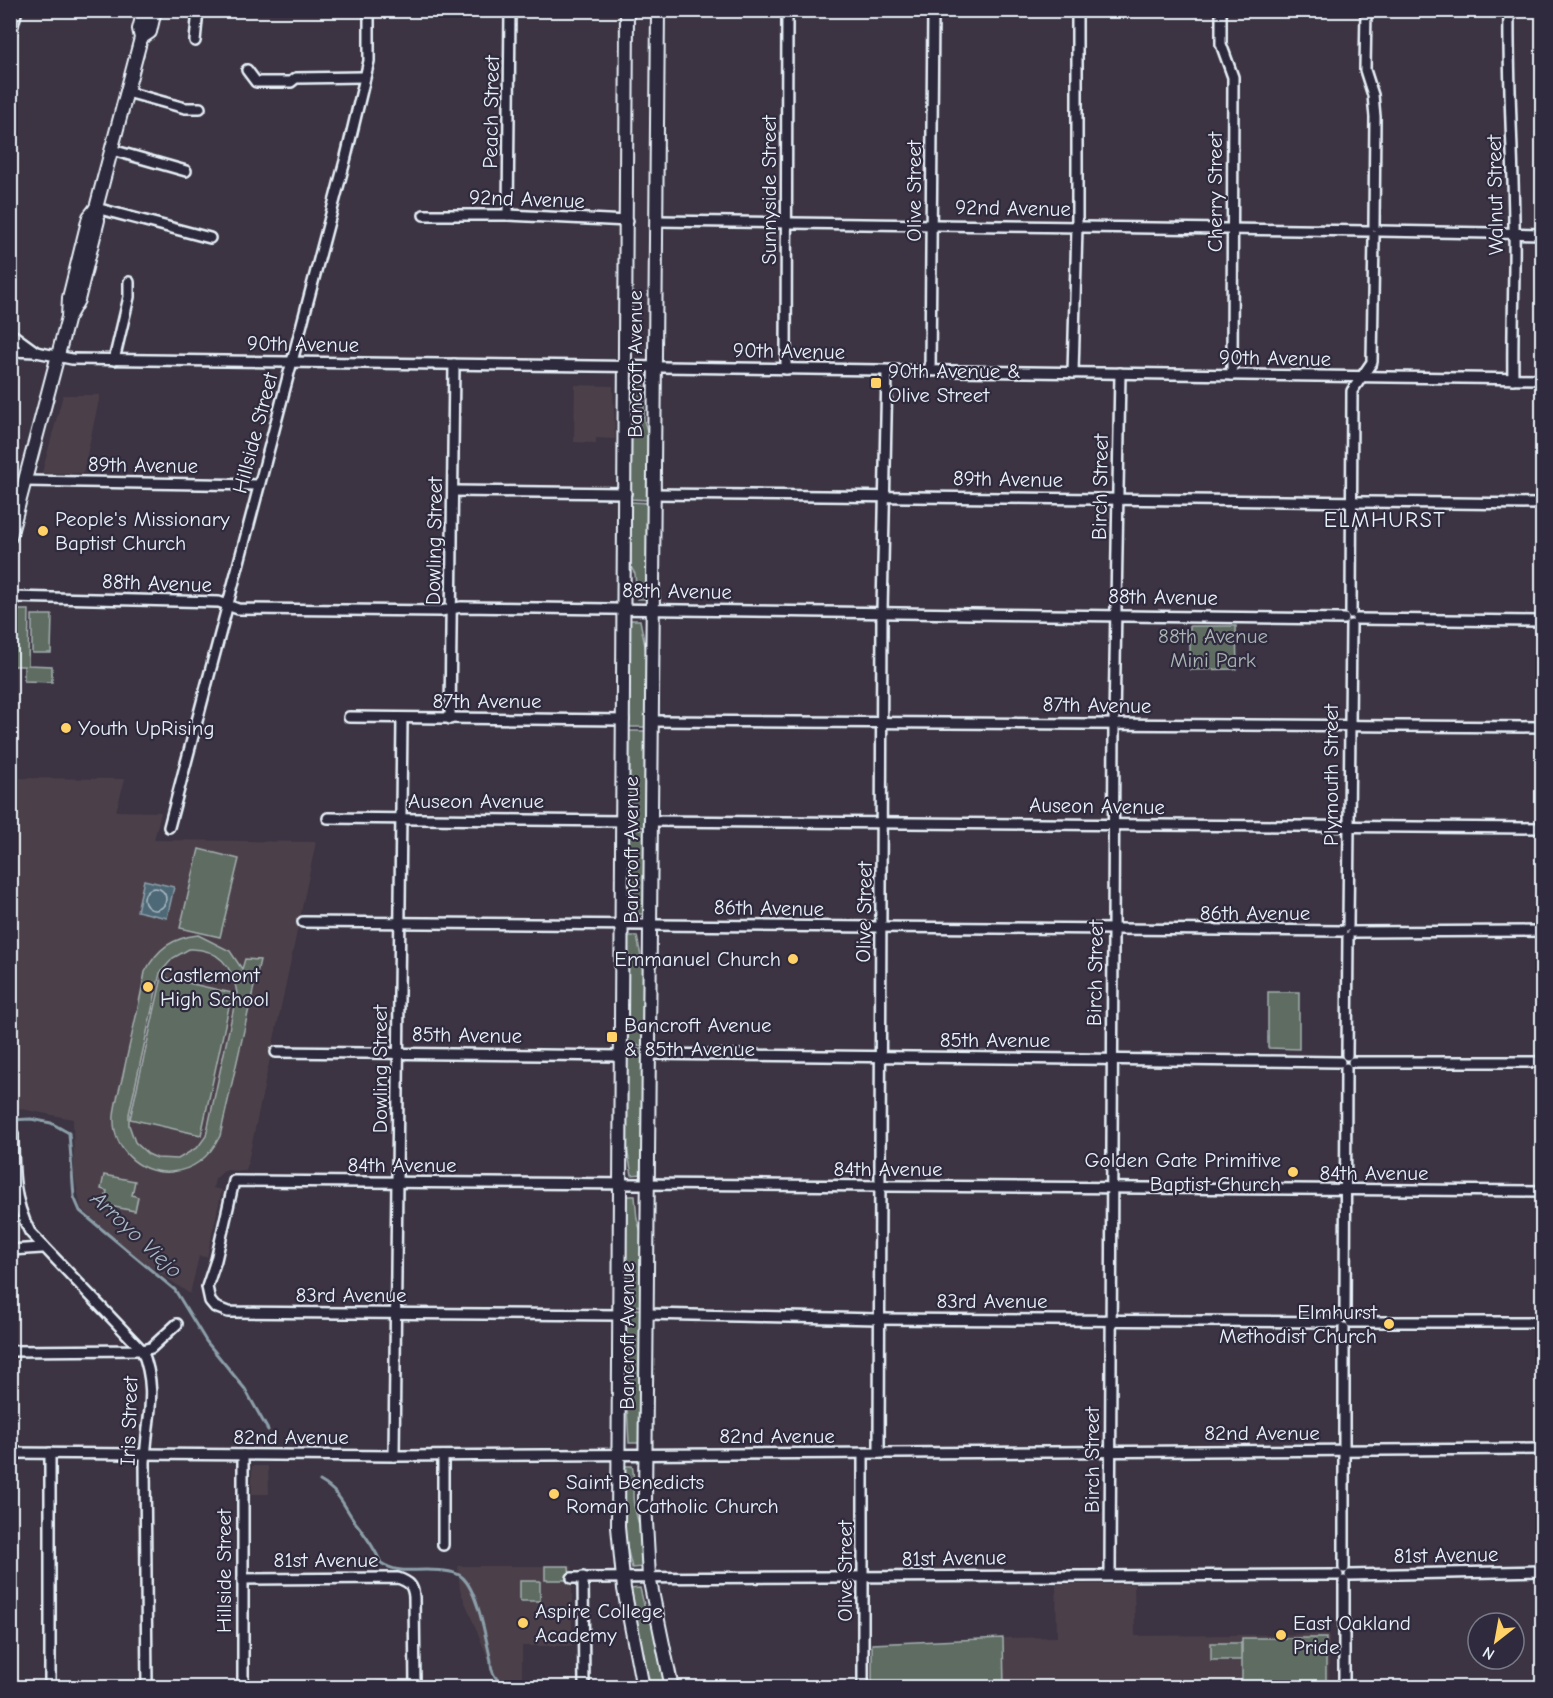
<svg xmlns="http://www.w3.org/2000/svg" width="1553" height="1698" viewBox="0 0 1553 1698" font-family="'Comic Neue',sans-serif">
	<style>
		.built { fill: #4b404a }
		.green { fill: #5e6c62; stroke: #a3aead; stroke-width: 1.5; fill-rule: evenodd }
		.water { fill: #4e6876; stroke: #8c9faa; stroke-width: 1.5 }
		.lines { fill: none; stroke-linecap: round; stroke-linejoin: round }
		.shore { stroke: #aabac4; stroke-width: 1.5 }
		.stream { stroke: #8c9faa; stroke-width: 3 }
		.minor-casing { stroke: #e8f1f8; stroke-width: 14 }
		.major-casing { stroke: #e8f1f8; stroke-width: 16 }
		.minor { stroke: #2f2a3d; stroke-width: 9 }
		.major { stroke: #2f2a3d; stroke-width: 12 }
		.poi-dot { fill: #ffd166; stroke: #2f2a3d; stroke-width: 2 }
		.labels { text-anchor: middle; stroke-width: 4.5; stroke-linejoin: round; paint-order: stroke }
		.street-label { font-size: 21px; fill: #e8f1f8; stroke: #2f2a3d }
		.poi-label { font-size: 21px; fill: #e8f1f8; stroke: #2f2a3d; text-anchor: start }
		.park-label { font-size: 21px; fill: #aab5b4; stroke: #2f2a3d }
		.neighbourhood-label { font-size: 22px; letter-spacing: 1.5px; fill: #e8f1f8; stroke: #2f2a3d }
		.water-label { font-size: 22px; font-style: italic; fill: #aabac4; stroke: #2f2a3d }
	</style>
	<rect width="100%" height="100%" fill="#3c3443"/>
	<filter id="ink" filterUnits="userSpaceOnUse"><feTurbulence type="fractalNoise" baseFrequency=".0167" numOctaves="2"/><feDisplacementMap in="SourceGraphic" scale="12" xChannelSelector="R" yChannelSelector="G"/><feConvolveMatrix kernelMatrix="1 2 1 2 8 2 1 2 1" color-interpolation-filters="sRGB"/></filter>
	<g filter="url(#ink)">
		<g class="built">
			<path d="M575,385L613,386L615,439L596,438V443L574,442Z"/>
			<path d="M63,395H100L83,473H42Z"/>
			<path d="M10,778L125,779L116,811L161,812L154,840L316,842L246,1171L225,1170L215,1179L213,1188L222,1190L207,1257L199,1256L190,1294L133,1255L81,1208L74,1173L73,1119L11,1107Z"/>
			<path d="M252,1466H268L269,1494H252Z"/>
			<path d="M458,1566H572V1646H522V1687H500L460,1590Z"/>
			<path d="M1056,1584H1134L1135,1636L1329,1634V1687H1004L1003,1638L1057,1637Z"/>
		</g>
		<g class="green">
			<path d="M632,383H644V421L649,437L648,500L631,499Z"/>
			<path d="M631,502L648,503L647,599H637L635,574L631,567Z"/>
			<path d="M11,610H29L28,665L52,666V682L24,681V666H11Z"/>
			<path d="M32,615H52L51,653H32Z"/>
			<path d="M630,620H640L647,656L646,727H629Z"/>
			<path d="M1190,626H1236L1237,669L1190,670Z"/>
			<path d="M629,731H646L645,827H628Z"/>
			<path d="M628,830H645L644,914H634L632,890L627,878Z"/>
			<path d="M199,849L239,859L220,937L180,928Z"/>
			<path d="M198,935L230,951L242,969L245,959L260,960L220,1136C210,1156 195,1170 171,1172C139,1174 112,1149 114,1116C115,1102 120,1088 123,1075C130,1041 139,1007 145,972C158,948 172,938 198,935ZM189,949C218,948 233,966 237,993L206,1136L198,1147L178,1159L157,1158L148,1154L135,1142L129,1125V1114L160,973L173,958Z"/>
			<path d="M627,936H637L644,972L643,1046L626,1045Z"/>
			<path d="M162,977L232,993L201,1135L130,1119Z"/>
			<path d="M1268,992H1299V1049L1268,1048Z"/>
			<path d="M626,1049H643L642,1174L632,1175L625,1138Z"/>
			<path d="M104,1175L135,1181L132,1195L138,1197L135,1211L104,1205L107,1191L101,1189Z"/>
			<path d="M625,1196H635L637,1219L641,1232V1306H623Z"/>
			<path d="M623,1309H641L639,1443H629L627,1406L623,1391Z"/>
			<path d="M622,1466H632C636,1479 631,1492 634,1505C639,1525 645,1546 642,1567L632,1568L622,1526Z"/>
			<path d="M545,1566H569L570,1580H545Z"/>
			<rect x="520" y="1581" width="20" height="20"/>
			<path d="M640,1588L646,1613L653,1624L667,1687H649L630,1589Z"/>
			<path d="M1003,1638L1004,1687H872V1644Z"/>
			<path d="M1242,1638H1326V1686L1242,1685Z"/>
			<rect x="1211" y="1643" width="30" height="17"/>
		</g>
		<path class="water" d="M144,880L174,887L167,918L137,911Z"/>
		<g class="lines">
			<circle class="shore" cx="155" cy="899" r="11"/>
			<g class="stream">
				<path d="M10,1120L31,1119L51,1123L69,1133L74,1197L80,1211L175,1290L206,1341L245,1389L268,1430"/>
				<path d="M320,1481C343,1494 344,1509 359,1527C368,1539 375,1549 381,1563C397,1573 409,1570 426,1570C436,1570 455,1570 462,1577C478,1591 486,1640 491,1661C490,1673 497,1679 504,1688"/>
			</g>
			<defs>
				<g id="minor">
					<path d="M1221,10V44L1233,77L1232,375"/>
					<path d="M1366,10L1365,70L1373,95L1375,117L1374,226"/>
					<path d="M1509,10C1508,81 1513,151 1514,222C1515,274 1512,327 1513,379"/>
					<path d="M10,36L17,10"/>
					<path d="M195,41L198,10"/>
					<path d="M247,70L256,82H291L296,78L363,77"/>
					<path d="M127,92L185,108H200"/>
					<path d="M112,150L186,171"/>
					<path d="M96,208L210,238"/>
					<path d="M424,215H508L628,221"/>
					<path d="M508,215L510,10"/>
					<path d="M656,221L1369,231"/>
					<path d="M1379,231L1542,234"/>
					<path d="M10,333L36,352L72,359L1542,379"/>
					<path d="M10,351L36,352"/>
					<path d="M114,360L129,297V282"/>
					<path d="M786,369L787,10"/>
					<path d="M930,371L933,10"/>
					<path d="M1073,373L1077,227V10"/>
					<path d="M25,481L259,485"/>
					<path d="M453,491L626,493"/>
					<path d="M654,494L1542,504"/>
					<path d="M10,597L219,602L238,609L441,611L461,607L1344,619"/>
					<path d="M1351,613L1352,391L1372,362L1374,236"/>
					<path d="M1357,619L1542,621"/>
					<path d="M349,717L624,720"/>
					<path d="M450,719L454,364"/>
					<path d="M652,721L1542,727"/>
					<path d="M328,818L623,821"/>
					<path d="M651,821L1542,828"/>
					<path d="M169,827L345,161L369,61V10"/>
					<path d="M303,922L1342,931"/>
					<path d="M1348,926L1351,625"/>
					<path d="M1353,932L1542,931"/>
					<path d="M276,1052L621,1056"/>
					<path d="M649,1054L1340,1062"/>
					<path d="M1347,1055L1348,937"/>
					<path d="M1353,1062H1542"/>
					<path d="M13,1134C13,1170 13,1200 30,1232L142,1350C159,1392 146,1420 145,1463C145,1538 146,1613 147,1688"/>
					<path d="M10,1250L42,1248"/>
					<path d="M647,1314L878,1319L1338,1322"/>
					<path d="M619,1315L228,1312L215,1307L210,1301L207,1287L216,1260L234,1181L1542,1191"/>
					<path d="M1345,1315L1346,1068"/>
					<path d="M1351,1322H1542"/>
					<path d="M10,1351L142,1350L151,1348L177,1324"/>
					<path d="M10,1453L394,1456L1542,1449"/>
					<path d="M50,1453V1688"/>
					<path d="M879,1453L882,611L887,371"/>
					<path d="M243,1455V1688"/>
					<path d="M394,1456L402,719"/>
					<path d="M443,1545V1456"/>
					<path d="M1344,1568V1328"/>
					<path d="M1110,1574L1114,723L1120,373"/>
					<path d="M1350,1575L1542,1571"/>
					<path d="M583,1577L584,1688"/>
					<path d="M572,1578L1338,1575"/>
					<path d="M243,1579L398,1578C409,1582 413,1585 414,1597L415,1687"/>
					<path d="M1344,1581V1688"/>
					<path d="M379,1688H422"/>
					<path d="M863,1688V1454"/>
				</g>
				<g id="major">
					<path d="M627,10L618,1527L624,1589L643,1688"/>
					<path d="M658,10L645,1503L649,1577L672,1688"/>
					<path d="M141,38L150,32L155,10"/>
					<path d="M69,316L78,300L98,220L96,208L141,38L139,29L144,10"/>
					<path d="M10,537L68,317L69,298L89,217L96,208"/>
				</g>
			</defs>
			<use href="#minor" class="minor-casing"/>
			<use href="#major" class="major-casing"/>
			<use href="#minor" class="minor"/>
			<use href="#major" class="major"/>
		</g>
	</g>
	<g class="poi-dot">
		<rect x="870" y="377" width="12" height="12" rx="3"/>
		<circle cx="43" cy="531" r="6"/>
		<circle cx="66" cy="728" r="6"/>
		<circle cx="793" cy="959" r="6"/>
		<circle cx="148" cy="987" r="6"/>
		<rect x="606" y="1031" width="12" height="12" rx="3"/>
		<circle cx="1293" cy="1172" r="6"/>
		<circle cx="1389" cy="1324" r="6"/>
		<circle cx="554" cy="1494" r="6"/>
		<circle cx="523" cy="1623" r="6"/>
		<circle cx="1281" cy="1635" r="6"/>
	</g>
	<g class="labels">
		<g class="street-label">
			<text transform="translate(491 112) rotate(-89)" y="7">Peach Street</text>
			<text transform="translate(769 190) rotate(-90)" y="7">Sunnyside Street</text>
			<text transform="translate(914 191) rotate(-90)" y="7">Olive Street</text>
			<text transform="translate(1215 192) rotate(-90)" y="7">Cherry Street</text>
			<text transform="translate(1495 195) rotate(-91)" y="7">Walnut Street</text>
			<text transform="translate(527 199) rotate(2)" y="7">92nd Avenue</text>
			<text transform="translate(1013 208) rotate(1)" y="7">92nd Avenue</text>
			<text transform="translate(303 344) rotate(1)" y="7">90th Avenue</text>
			<text transform="translate(789 351) rotate(1)" y="7">90th Avenue</text>
			<text transform="translate(1275 358) rotate(1)" y="7">90th Avenue</text>
			<text transform="translate(635 364) rotate(-90)" y="7">Bancroft Avenue</text>
			<text transform="translate(255 433) rotate(-75)" y="7">Hillside Street</text>
			<text transform="translate(143 465) rotate(1)" y="7">89th Avenue</text>
			<text transform="translate(1008 479) rotate(1)" y="7">89th Avenue</text>
			<text transform="translate(1100 487) rotate(-89)" y="7">Birch Street</text>
			<text transform="translate(434 541) rotate(-89)" y="7">Dowling Street</text>
			<text transform="translate(157 583) rotate(2)" y="7">88th Avenue</text>
			<text transform="translate(677 591) rotate(1)" y="7">88th Avenue</text>
			<text transform="translate(1163 597) rotate(1)" y="7">88th Avenue</text>
			<text x="487" y="708">87th Avenue</text>
			<text transform="translate(1097 705) rotate(1)" y="7">87th Avenue</text>
			<text transform="translate(1331 775) rotate(-90)" y="7">Plymouth Street</text>
			<text x="476" y="808">Auseon Avenue</text>
			<text transform="translate(1097 806) rotate(1)" y="7">Auseon Avenue</text>
			<text transform="translate(631 850) rotate(-90)" y="7">Bancroft Avenue</text>
			<text transform="translate(769 908) rotate(1)" y="7">86th Avenue</text>
			<text transform="translate(864 912) rotate(-89)" y="7">Olive Street</text>
			<text x="1255" y="920">86th Avenue</text>
			<text transform="translate(1095 973) rotate(-89)" y="7">Birch Street</text>
			<text transform="translate(467 1035) rotate(1)" y="7">85th Avenue</text>
			<text x="995" y="1047">85th Avenue</text>
			<text transform="translate(380 1069) rotate(-90)" y="7">Dowling Street</text>
			<text x="402" y="1172">84th Avenue</text>
			<text x="888" y="1176">84th Avenue</text>
			<text x="1374" y="1180">84th Avenue</text>
			<text x="351" y="1302">83rd Avenue</text>
			<text x="992" y="1308">83rd Avenue</text>
			<text transform="translate(627 1336) rotate(-90)" y="7">Bancroft Avenue</text>
			<text transform="translate(129 1421) rotate(-88)" y="7">Iris Street</text>
			<text x="1262" y="1440">82nd Avenue</text>
			<text x="777" y="1443">82nd Avenue</text>
			<text x="291" y="1444">82nd Avenue</text>
			<text transform="translate(1092 1460) rotate(-90)" y="7">Birch Street</text>
			<text transform="translate(1446 1555) rotate(-1)" y="7">81st Avenue</text>
			<text transform="translate(954 1558) rotate(-1)" y="7">81st Avenue</text>
			<text x="326" y="1567">81st Avenue</text>
			<text transform="translate(224 1571) rotate(-90)" y="7">Hillside Street</text>
			<text transform="translate(845 1571) rotate(-90)" y="7">Olive Street</text>
		</g>
		<g class="poi-label">
			<text x="888" y="378">90th Avenue &amp;<tspan x="888" dy="24">Olive Street</tspan></text>
			<text x="55" y="526">People's Missionary<tspan x="55" dy="24">Baptist Church</tspan></text>
			<text x="78" y="735">Youth UpRising</text>
			<text x="781" y="966" text-anchor="end">Emmanuel Church</text>
			<text x="160" y="982">Castlemont<tspan x="160" dy="24">High School</tspan></text>
			<text x="624" y="1032">Bancroft Avenue<tspan x="624" dy="24">&amp; 85th Avenue</tspan></text>
			<text x="1281" y="1167" text-anchor="end">Golden Gate Primitive<tspan x="1281" dy="24">Baptist Church</tspan></text>
			<text x="1377" y="1319" text-anchor="end">Elmhurst<tspan x="1377" dy="24">Methodist Church</tspan></text>
			<text x="566" y="1489">Saint Benedicts<tspan x="566" dy="24">Roman Catholic Church</tspan></text>
			<text x="535" y="1618">Aspire College<tspan x="535" dy="24">Academy</tspan></text>
			<text x="1293" y="1630">East Oakland<tspan x="1293" dy="24">Pride</tspan></text>
		</g>
		<g class="park-label">
			<text x="1213" y="643">88th Avenue<tspan x="1213" dy="24">Mini Park</tspan></text>
		</g>
		<g class="neighbourhood-label">
			<text x="1385" y="527">ELMHURST</text>
		</g>
		<g class="water-label">
			<text transform="translate(137 1234) rotate(43)" y="8">Arroyo Viejo</text>
		</g>
	</g>
	<rect width="1553" height="1698" fill="none" stroke="#2f2a3d" stroke-width="36"/>
	<rect x="18" y="18" width="1517" height="1662" fill="none" stroke="#e8f1f8" stroke-width="2" filter="url(#ink)"/>
	<g transform="translate(1496 1641) rotate(211)"><circle r="28" fill="#2f2a3d" stroke="#797a88" stroke-width="1.5"/>
	<path d="M0-4.5L10 22L0 15L-10 22Z" fill="#ffd166"/>
	<text y="-9" font-size="16" font-weight="bold" text-anchor="middle" fill="#e8f1f8">N</text>
	</g>
</svg>
